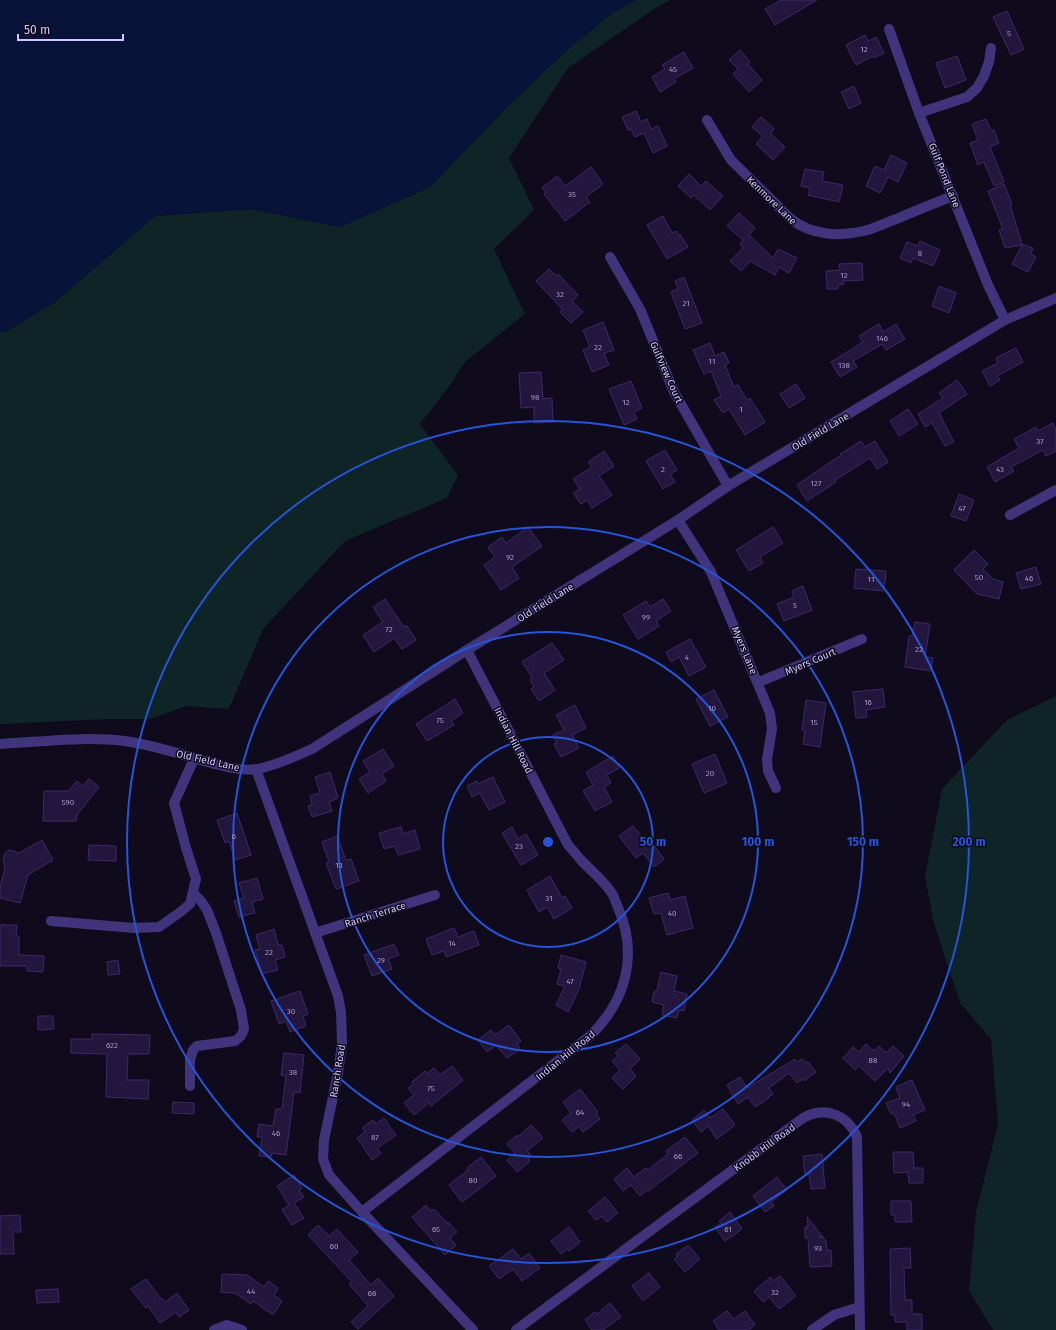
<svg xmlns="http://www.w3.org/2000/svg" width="1056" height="1330" viewBox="0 0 1056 1330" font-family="'Fira Sans',sans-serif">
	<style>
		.green { fill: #0e2426 }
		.water { fill: #071338 }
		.building { fill: #23163d; stroke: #3d286a }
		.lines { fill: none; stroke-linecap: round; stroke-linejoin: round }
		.minor { stroke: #40357c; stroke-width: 10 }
		.ring { fill: none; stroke: #2654da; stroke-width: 2 }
		.labels { text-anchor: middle; stroke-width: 3; stroke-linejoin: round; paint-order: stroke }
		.number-label { font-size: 8px; fill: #a79ace }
		.street-label { font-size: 10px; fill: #d3c6ff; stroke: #100b1c }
		.centre { fill: #2654da; stroke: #100b1c; stroke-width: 2 }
		.ring-label { font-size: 12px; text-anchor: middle; font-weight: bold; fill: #2654da; stroke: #100b1c; stroke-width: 3; stroke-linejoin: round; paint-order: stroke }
	</style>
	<rect width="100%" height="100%" fill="#100b1c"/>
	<g class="green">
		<path d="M636,0H670L657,7L568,68L509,158L534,210L494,249L525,314L465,362L450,385L420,424L458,475L447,498L345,541L263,629L229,709L187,706L150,719H109L0,724V332H5L55,302L155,216L251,209L340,227L430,187L506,108L567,50L611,14Z"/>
		<path d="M1056,696V1330H993L969,1291L976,1212L998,1124L991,1039L960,1003L933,920L925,876L942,789L1007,720Z"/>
	</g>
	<path class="water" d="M0,0H636L611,14L567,50L506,108L430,187L340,227L251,209L155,216L55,302L5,332H0Z"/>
	<g class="building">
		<path d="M781,0H817L775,25L765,9Z"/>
		<path d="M1007,11L1024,49L1011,55L993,17Z"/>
		<path d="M865,35L868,41L876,37L884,53L874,58L873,56L856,65L846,45Z"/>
		<path d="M740,50L750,62L748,64L762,80L749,92L733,74L738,69L729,60Z"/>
		<path d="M684,52L693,68L674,79L676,82L660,92L652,77L665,69L662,65Z"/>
		<path d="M957,56L966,80L945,88L936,63Z"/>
		<path d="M854,86L861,103L849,109L841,92Z"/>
		<path d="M636,111L641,122L647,119L651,129L658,126L667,146L653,153L644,133L635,137L631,129L628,130L622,117Z"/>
		<path d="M761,117L774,129L770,133L785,147L773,160L756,144L763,136L752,127Z"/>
		<path d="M986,119L991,131L994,130L999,143L990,147L1004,182L994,186L984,162L978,165L970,143L978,140L972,124Z"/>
		<path d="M891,155L907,163L898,182L888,177L880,193L866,186L875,166L884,170Z"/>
		<path d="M591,167L603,184L586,197L590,202L565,221L544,194L546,193L542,188L557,176L565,186Z"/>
		<path d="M805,169L824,172L822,181L843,185L839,202L808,195L810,188L801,186Z"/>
		<path d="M689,174L701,186L706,181L723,196L710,210L694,195L691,198L678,186Z"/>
		<path d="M1004,184L1012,204L1010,205L1022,244L1033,248L1031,254L1036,257L1028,272L1012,264L1022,245L1005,248L999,230L1003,229L988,191Z"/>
		<path d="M739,213L755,228L749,235L773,258L778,249L797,258L789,273L779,267L775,275L750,261L741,271L730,261L743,248L740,244L743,240L727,226Z"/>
		<path d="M663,216L672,233L676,231L679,236L680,234L688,247L667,259L647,225Z"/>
		<path d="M920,241L940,250L933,266L913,258L911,263L900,258L907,242L918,246Z"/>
		<path d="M862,263L863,280L843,281L844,284L838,285V289H827L826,271L840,270L839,264Z"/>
		<path d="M549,269L556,276L558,274L578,295L572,301L583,312L571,323L560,312L563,310L536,281Z"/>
		<path d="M684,277L702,323L685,329L671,292L678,289L675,281Z"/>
		<path d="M939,286L956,293L949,313L932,306Z"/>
		<path d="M603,322L614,350L604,353L609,365L592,372L583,350L590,347L583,330Z"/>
		<path d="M879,324L883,332L896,324L905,339L886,350L882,344L853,361L857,367L840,377L831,362L863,342L859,336Z"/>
		<path d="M710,343L715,356L724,352L729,363L725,365L734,387L738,385L747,400L750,398L765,422L745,435L729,409L723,413L714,400L721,396L711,371L704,374L693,350Z"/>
		<path d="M1016,348L1023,362L997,376L1000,380L990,386L982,371L998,363L996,358Z"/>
		<path d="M541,372L543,399L552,398L553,422L534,423V407L521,408L519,373Z"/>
		<path d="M957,380L967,394L939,413L954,442L945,446L932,423L925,427L918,414L943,398L939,393Z"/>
		<path d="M631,381L642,408L634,412L637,419L624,425L609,389Z"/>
		<path d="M796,384L805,398L789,408L780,394Z"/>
		<path d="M908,409L918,424L899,436L890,421Z"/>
		<path d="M1053,423L1056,429V451L1046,456L1043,450L1011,467L1014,471L995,482L987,467L1019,448L1014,439L1036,427L1038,431Z"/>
		<path d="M861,441L865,447L875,441L888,462L877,469L870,458L835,480L836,482L807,501L797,485L841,455L840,454Z"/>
		<path d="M665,450L677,470L670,474L675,482L663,489L646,461Z"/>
		<path d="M604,451L614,466L599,476L612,495L592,508L587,500L581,504L573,493L580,489L573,479L592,467L588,462Z"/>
		<path d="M959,494L974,500L966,521L951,516Z"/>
		<path d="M528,527L542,546L512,567L519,578L501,590L484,565L495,557L488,547L502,537L506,543Z"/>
		<path d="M773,527L783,543L760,557L763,563L749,571L736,550Z"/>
		<path d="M974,550L988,564L983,569L993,579L1003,582L999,599L977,594L954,570Z"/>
		<path d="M1036,567L1041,584L1021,589L1016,573Z"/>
		<path d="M856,569L886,571L884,591L854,588Z"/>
		<path d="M803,586L812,610L784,621L777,604L794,597L792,591Z"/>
		<path d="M385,599L404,627L407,626L416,640L402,649L394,638L374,652L363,635L383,622L373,607Z"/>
		<path d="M663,599L671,611L656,621L659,626L638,639L623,615L646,601L650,607Z"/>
		<path d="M915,622L930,624L925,657L933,658L931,671L905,667L909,636H912Z"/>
		<path d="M690,639L706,667L689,676L679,657L671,662L666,652Z"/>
		<path d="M552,643L564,660L544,673L555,690L539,701L531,689L534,687L530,679L532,677L522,662Z"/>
		<path d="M883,689L885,707L866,710L867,717L856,718L853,692Z"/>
		<path d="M714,690L728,717L710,726L696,699Z"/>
		<path d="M455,699L463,713L451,721L454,725L427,741L416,724Z"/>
		<path d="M806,700L826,703L820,747L803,744L805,731L802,730Z"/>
		<path d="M575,705L586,728L572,735L579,748L561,757L554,744L557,743L553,735L564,730L556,715Z"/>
		<path d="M383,749L394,766L382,774L386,781L368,793L359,779L370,772L363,761Z"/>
		<path d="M715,754L727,783L704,793L692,764Z"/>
		<path d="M613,756L619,768L607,775L611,783L604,787L612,802L595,811L583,791L593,785L586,772Z"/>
		<path d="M330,772L338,798L329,802L332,811L312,817L308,806L312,805L310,796L320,793L315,777Z"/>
		<path d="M493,777L505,802L489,810L480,793L472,797L467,786L477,781L478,784Z"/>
		<path d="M89,779L99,787L77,815L76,821H43L44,791H68L77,781L83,786Z"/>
		<path d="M237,813L251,855L235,860L229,841L225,843L217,820Z"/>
		<path d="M633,826L645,841L648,838L664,859L654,867L643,853L636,858L619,836Z"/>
		<path d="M401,827L403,834L415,830L420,849L398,855L395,846L384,849L379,833Z"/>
		<path d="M512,827L518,839L526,834L538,855L521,865L502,833Z"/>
		<path d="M337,836L346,860L351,859L359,881L336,889L326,863L329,862L322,842Z"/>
		<path d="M42,840L53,860L28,875L20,903L0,898V888L5,867L3,859L5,853L10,850L19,853Z"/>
		<path d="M89,845L116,846V861L88,860Z"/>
		<path d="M550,876L562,898L565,896L572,908L554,919L547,907L539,912L527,890Z"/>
		<path d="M257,878L263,899L252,902L255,913L239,917L234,901L244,898L239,883Z"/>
		<path d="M668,893L670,900L685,896L693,928L667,935L661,913L654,914L649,898Z"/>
		<path d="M0,925H17L16,934L19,937V955L44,956L43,972L27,971V966H0Z"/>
		<path d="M454,928L458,937L474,931L479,945L446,957L444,951L432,955L426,939Z"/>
		<path d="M274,929L278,945H282L285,957L275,960L278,970L262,974L255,950L260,949L256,935Z"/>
		<path d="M394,944L399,955L388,959L392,969L372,976L364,955Z"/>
		<path d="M561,955L586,962L579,989L568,1012L556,1005L565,986L557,984L561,969L558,968Z"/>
		<path d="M118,960L120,974L108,975L107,962Z"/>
		<path d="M661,972L677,976L674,991L687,994L684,1011L679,1010L677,1018L662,1015L664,1005L652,1002L654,992L657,990Z"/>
		<path d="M300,991L308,1014L303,1016L306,1026L290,1032L286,1021L279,1024L271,1001Z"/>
		<path d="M38,1016H53L54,1029L38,1030Z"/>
		<path d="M509,1025L521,1041L517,1044L520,1049L507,1058L496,1045L487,1052L478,1040L491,1030L495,1035Z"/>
		<path d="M92,1034L150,1035L149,1054H128L127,1080H149L148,1099L106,1097L107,1054L71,1053V1039H92Z"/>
		<path d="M626,1044L640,1059L630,1069L636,1076L623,1089L612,1078L620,1070L612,1061L618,1056L615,1053Z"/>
		<path d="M866,1044L874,1051L879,1046L886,1053L893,1046L904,1056L890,1073L888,1068L875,1081L859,1066L855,1070L843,1058L853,1047L859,1052Z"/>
		<path d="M284,1053L304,1055L300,1093L294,1092L286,1155L272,1153L271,1157L259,1156L262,1137H257L259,1124L273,1126L276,1109H282L286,1076L281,1075Z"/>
		<path d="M795,1059L797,1062L802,1059L806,1063L808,1062L816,1072L804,1081L803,1079L797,1083L789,1073L769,1088L773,1094L768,1097L769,1098L755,1107L748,1097L738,1104L727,1085L740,1077L747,1088Z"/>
		<path d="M452,1066L463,1080L431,1106L429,1103L414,1115L404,1103L414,1095L408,1088L414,1084L412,1082L425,1071L427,1073L434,1068L440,1075Z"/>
		<path d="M912,1080L925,1110L913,1115L916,1121L900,1128L894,1113L891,1114L886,1103L900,1098L896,1087Z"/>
		<path d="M580,1089L598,1112L596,1114L600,1119L583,1132L579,1127L572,1132L562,1120L571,1113L563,1102Z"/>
		<path d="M173,1102L194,1103V1114L172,1113Z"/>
		<path d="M723,1109L735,1125L717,1139L708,1126L701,1132L692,1120L704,1110L710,1118Z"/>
		<path d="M384,1118L396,1135L377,1148L381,1153L372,1160L357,1138L365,1132L362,1128L373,1120L376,1124Z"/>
		<path d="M531,1125L543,1138L527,1151L531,1155L528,1158L530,1161L517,1172L507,1160L515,1153L507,1144L516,1136H519Z"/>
		<path d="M685,1137L698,1153L648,1191L647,1190L640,1196L631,1185L623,1191L614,1179L627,1168L634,1177L646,1168L648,1170L668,1154L666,1151Z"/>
		<path d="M893,1152H913L914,1168H923V1183H909L908,1172L894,1173Z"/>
		<path d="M822,1154L825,1188L811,1189L809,1173L805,1176L803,1156Z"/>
		<path d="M481,1157L496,1176L462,1202L449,1185L468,1170L467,1168Z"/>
		<path d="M294,1175L302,1188L299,1190L304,1197L294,1203L304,1218L292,1225L282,1210L289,1205L277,1186Z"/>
		<path d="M777,1177L787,1190L771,1202L774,1206L765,1212L753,1196Z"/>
		<path d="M605,1197L618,1213L607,1222L602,1216L596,1220L588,1211Z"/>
		<path d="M891,1201H911L912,1222H895V1215H891Z"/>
		<path d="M426,1205L431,1211L434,1209L447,1223L448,1222L457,1232L450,1238L456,1245L445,1255L412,1217Z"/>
		<path d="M730,1212L742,1229L725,1241L715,1227L721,1223L719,1221Z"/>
		<path d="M20,1215L21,1232H13L14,1254H0V1216Z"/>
		<path d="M807,1217L823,1237H819H823L826,1241L827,1251L831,1250L832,1266L810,1267L808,1238H805V1227H808Z"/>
		<path d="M318,1225L329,1236L337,1229L358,1252L349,1260L371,1285L378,1278L394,1296L358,1329L351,1322L368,1306L349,1284L352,1282L308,1235Z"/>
		<path d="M569,1227L580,1242L569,1251L567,1249L561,1254L551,1241Z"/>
		<path d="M688,1245L700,1259L685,1272L674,1259L678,1256L676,1254Z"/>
		<path d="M910,1248L911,1268H904L905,1300H912V1314H922V1330H907V1322H895V1315H891L890,1249Z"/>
		<path d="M513,1249L521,1259L529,1253L540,1268L522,1281L513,1269L499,1279L489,1266Z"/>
		<path d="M649,1273L660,1287L643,1301L632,1286Z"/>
		<path d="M222,1274L247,1275L264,1287L268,1281L278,1288L274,1295L282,1301L273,1315L253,1301L251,1304L235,1293L221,1292Z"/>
		<path d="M780,1276L796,1296L779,1309L769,1297L763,1302L754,1291L771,1277L773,1281Z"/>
		<path d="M146,1279L162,1300L163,1299L165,1302L177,1293L189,1310L179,1317L176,1312L160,1323L148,1306L146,1308L131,1289Z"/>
		<path d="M58,1289L59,1302L37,1303L36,1290Z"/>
		<path d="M610,1303L621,1317L603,1330H592L585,1320L595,1312L597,1314Z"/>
		<path d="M727,1311L734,1319L745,1311L755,1325L749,1330H719L713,1321Z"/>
	</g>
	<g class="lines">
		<g class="minor">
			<path d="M889,29L919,113L988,285L1005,320"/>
			<path d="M919,113L967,97L977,88L984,76L989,62L991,48"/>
			<path d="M707,120L731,160L791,219C811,235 839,237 864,231C876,228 887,222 899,218C917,210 935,203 953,196"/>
			<path d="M610,257L640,309L674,392L728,486"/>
			<path d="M1010,515L1056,490"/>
			<path d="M678,520L711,572L770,713L772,729L767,759L768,771L776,788"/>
			<path d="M759,682L862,639"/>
			<path d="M0,744C41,742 83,736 124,741C157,745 187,757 219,765C230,768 245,771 258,769C277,765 294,757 312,749L467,650L678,520L728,486L1005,320L1056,298"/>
			<path d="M256,769L338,996L341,1012L342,1043L338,1073L324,1140L323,1159L329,1175L362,1212L473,1330"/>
			<path d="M51,921L134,928L159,927L179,913L190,904L196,879L186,848L174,803L194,759"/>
			<path d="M315,933L435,895"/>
			<path d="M190,1086V1060L193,1050L197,1046L235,1041L241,1036L244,1029L241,1010L216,933L207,910L201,901L193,893"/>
			<path d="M362,1212L590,1036C626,1001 638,956 619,910C617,905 615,900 613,895C605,881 591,871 580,859C576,854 572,849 568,845L467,650"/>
			<path d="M214,1330L227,1325L242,1330"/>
			<path d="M516,1330L803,1118C825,1106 847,1114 857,1137L860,1330"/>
			<path d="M812,1330L834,1315L859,1307"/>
		</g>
	</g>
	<g class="ring">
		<circle cx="548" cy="842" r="105"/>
		<circle cx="548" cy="842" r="210"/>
		<circle cx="548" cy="842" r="315"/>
		<circle cx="548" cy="842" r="421"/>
	</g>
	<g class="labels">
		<g class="number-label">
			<text x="1009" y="36">5</text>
			<text x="864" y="52">12</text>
			<text x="673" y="72">45</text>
			<text x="572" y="197">35</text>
			<text x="920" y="256">8</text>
			<text x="844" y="278">12</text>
			<text x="560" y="297">32</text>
			<text x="686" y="306">21</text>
			<text x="882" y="341">146</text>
			<text x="598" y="350">22</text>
			<text x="712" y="364">11</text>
			<text x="844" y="368">138</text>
			<text x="535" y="400">98</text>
			<text x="626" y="405">12</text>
			<text x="741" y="412">1</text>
			<text x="1040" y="444">37</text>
			<text x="663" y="472">2</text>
			<text x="1000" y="472">43</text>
			<text x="816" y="486">127</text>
			<text x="962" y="511">47</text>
			<text x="510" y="560">92</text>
			<text x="979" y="580">50</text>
			<text x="1029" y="581">46</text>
			<text x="871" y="582">11</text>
			<text x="795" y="608">5</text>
			<text x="646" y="620">99</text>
			<text x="389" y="632">72</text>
			<text x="919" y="652">22</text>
			<text x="687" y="660">4</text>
			<text x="868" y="705">16</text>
			<text x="712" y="711">10</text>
			<text x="440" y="723">75</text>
			<text x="814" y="725">15</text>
			<text x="710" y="776">20</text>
			<text x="68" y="805">590</text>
			<text x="234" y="839">6</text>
			<text x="519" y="849">23</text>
			<text x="339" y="868">13</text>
			<text x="549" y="901">31</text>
			<text x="672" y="916">40</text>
			<text x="452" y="946">14</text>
			<text x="269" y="955">22</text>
			<text x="381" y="963">29</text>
			<text x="570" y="984">47</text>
			<text x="291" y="1014">30</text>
			<text x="112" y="1048">622</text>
			<text x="873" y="1063">88</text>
			<text x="293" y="1075">38</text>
			<text x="431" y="1091">75</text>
			<text x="906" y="1107">94</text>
			<text x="580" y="1115">64</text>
			<text x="276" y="1136">46</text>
			<text x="375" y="1140">87</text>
			<text x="678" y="1159">66</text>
			<text x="473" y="1183">80</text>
			<text x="436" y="1232">65</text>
			<text x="728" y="1232">61</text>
			<text x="334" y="1249">60</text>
			<text x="818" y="1251">93</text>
			<text x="251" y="1294">44</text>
			<text x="775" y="1295">32</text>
			<text x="372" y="1296">68</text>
		</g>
		<g class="street-label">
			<text transform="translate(945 175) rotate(68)" y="4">Gulf Pond Lane</text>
			<text transform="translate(772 200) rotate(44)" y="4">Kenmore Lane</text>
			<text transform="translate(667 372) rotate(66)" y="4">Gulfview Court</text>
			<text transform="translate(820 431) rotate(-31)" y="4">Old Field Lane</text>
			<text transform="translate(545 602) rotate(-32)" y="4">Old Field Lane</text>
			<text transform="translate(745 650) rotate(67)" y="4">Myers Lane</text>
			<text transform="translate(810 661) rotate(-23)" y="4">Myers Court</text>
			<text transform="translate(514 740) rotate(63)" y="4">Indian Hill Road</text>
			<text transform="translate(208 760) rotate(13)" y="4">Old Field Lane</text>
			<text transform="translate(375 914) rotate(-18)" y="4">Ranch Terrace</text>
			<text transform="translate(565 1055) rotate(-39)" y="4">Indian Hill Road</text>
			<text transform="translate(337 1071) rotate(-81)" y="4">Ranch Road</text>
			<text transform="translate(764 1147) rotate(-36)" y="4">Knobb Hill Road</text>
		</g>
	</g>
	<circle cx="548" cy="842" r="6" class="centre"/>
	<g class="ring-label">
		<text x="653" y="846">50 m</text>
		<text x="758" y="846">100 m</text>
		<text x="863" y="846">150 m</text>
		<text x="969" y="846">200 m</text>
	</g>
	<path d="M18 34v6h105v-6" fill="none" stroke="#d3c6ff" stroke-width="2"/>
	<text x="24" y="34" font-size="12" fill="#d3c6ff" stroke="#100b1c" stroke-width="3" paint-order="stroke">50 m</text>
</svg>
